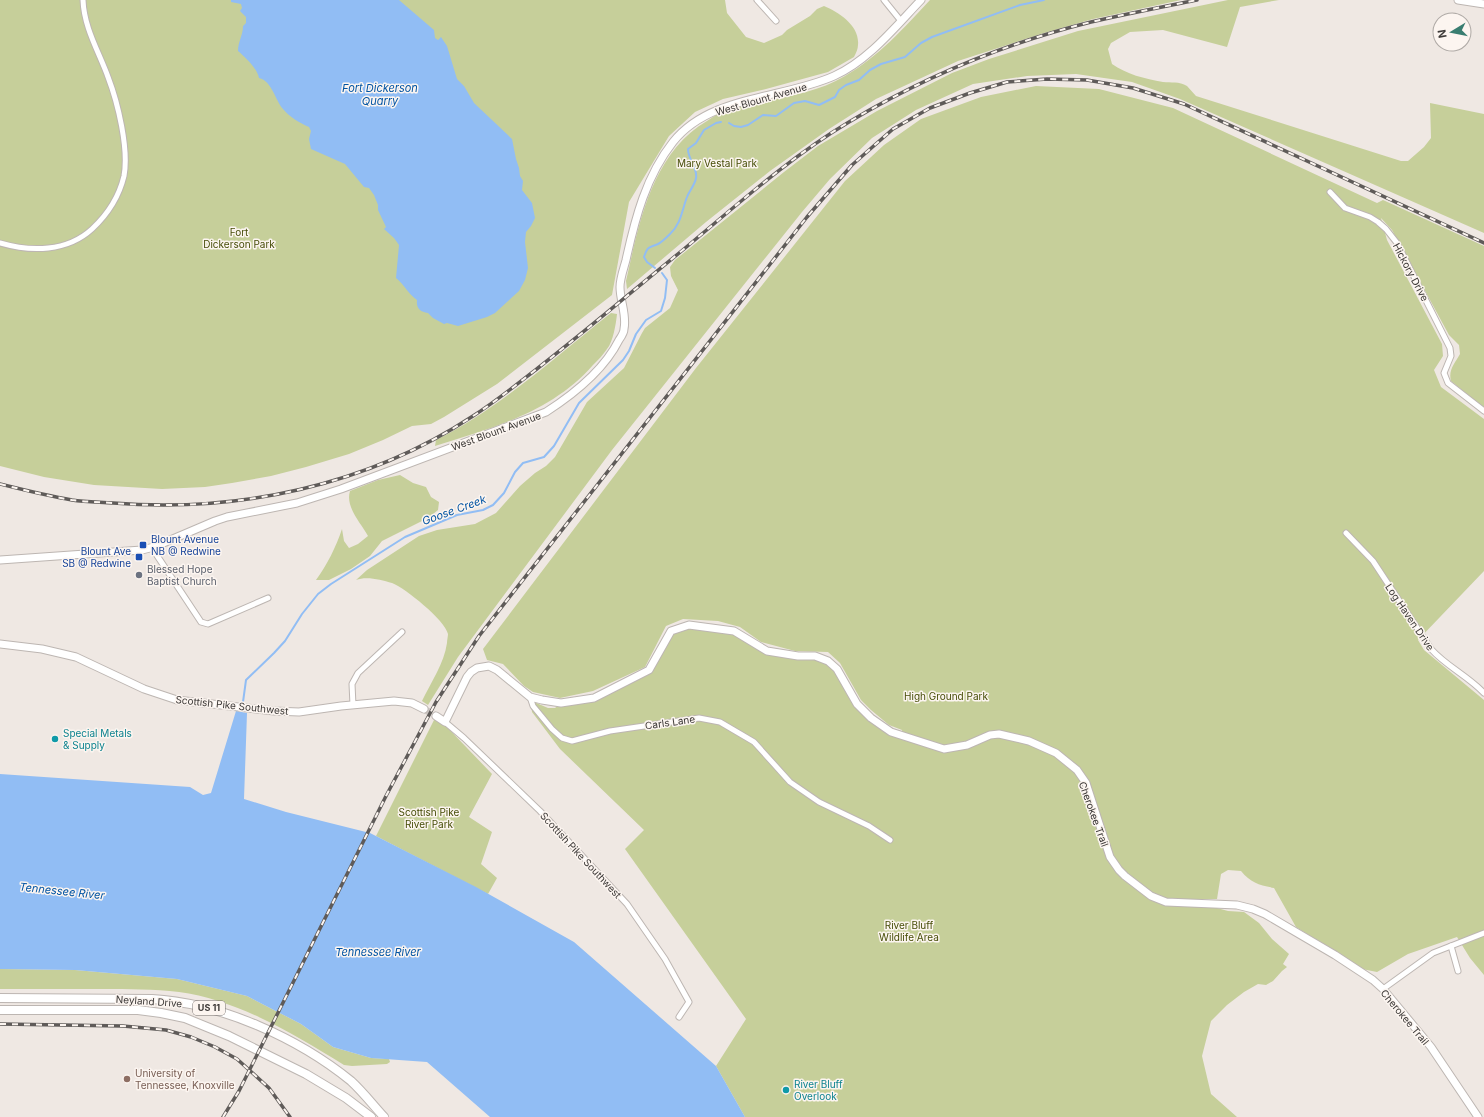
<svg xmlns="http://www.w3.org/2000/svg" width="1484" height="1117" viewBox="0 0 1484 1117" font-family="Inter,sans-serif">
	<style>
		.green { fill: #c6cf9a }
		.water { fill: #91bdf4 }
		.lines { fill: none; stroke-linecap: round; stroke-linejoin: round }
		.stream { stroke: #91bdf4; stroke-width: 2 }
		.secondary-tunnel { stroke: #cbc5c1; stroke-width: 7; stroke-dasharray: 7 3.5; stroke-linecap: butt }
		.street-casing { stroke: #bdb6b2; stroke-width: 7 }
		.secondary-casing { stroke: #bdb6b2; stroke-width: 9 }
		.primary-casing { stroke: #bdb6b2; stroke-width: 10 }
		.street { stroke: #fff; stroke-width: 5 }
		.secondary { stroke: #fff; stroke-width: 7 }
		.primary { stroke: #fff; stroke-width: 8 }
		.rail-casing { stroke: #5f5b59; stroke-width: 3.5 }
		.rail { stroke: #fcf5f0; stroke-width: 2; stroke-dasharray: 6; stroke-linecap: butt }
		.transit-dot { fill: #1a4fb4; stroke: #fcf5f0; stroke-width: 1.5 }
		.worship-dot { fill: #6b7280; stroke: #fcf5f0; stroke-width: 1.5 }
		.culture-dot { fill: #0f9aa8; stroke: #fcf5f0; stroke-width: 1.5 }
		.education-dot { fill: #8d6e63; stroke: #fcf5f0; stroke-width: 1.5 }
		.labels { text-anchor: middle; stroke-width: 3; stroke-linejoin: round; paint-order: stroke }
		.shield { fill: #fcf5f0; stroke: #76716e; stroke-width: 1 }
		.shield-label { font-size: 9px; font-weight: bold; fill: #3c3937 }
		.street-label { font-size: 10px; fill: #3c3937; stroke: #fcf5f0 }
		.park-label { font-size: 10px; fill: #464d07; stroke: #fcf5f0 }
		.transit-label { font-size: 10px; fill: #164399; stroke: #fcf5f0; text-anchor: start }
		.worship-label { font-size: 10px; fill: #5b616d; stroke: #fcf5f0; text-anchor: start }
		.culture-label { font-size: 10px; fill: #0d838f; stroke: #fcf5f0; text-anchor: start }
		.education-label { font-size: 10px; fill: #785e54; stroke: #fcf5f0; text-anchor: start }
		.water-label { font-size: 11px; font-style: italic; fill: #0254a3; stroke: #fcf5f0 }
	</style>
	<rect width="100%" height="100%" fill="#efe8e3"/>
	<g class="green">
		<path d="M0,0H725L727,13L746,37L764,43L782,35L787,30L810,16L817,9L824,6C839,12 860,26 858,45C858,49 856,53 854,57L828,72L766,89L723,99L695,112L669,136L629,202L612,295L497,384L444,417L431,424L412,426L383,440L349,454L306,467L271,476L232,483L205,487L162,489L94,485L44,477L0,466Z"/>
		<path d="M930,0H1181L1093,19L1044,33L958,61L876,99L829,129L770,171L706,222L627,289L626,281C639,224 651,154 707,121C714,116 723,111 731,109C768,99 812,96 845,76C878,57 904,28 930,0Z"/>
		<path d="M1228,0H1279L1240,7L1227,47L1163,30L1130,32L1111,43L1108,49L1112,64C1126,74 1145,79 1163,82C1171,83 1179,81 1187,86C1190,89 1193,93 1196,96L1401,161H1408L1424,147L1431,138L1430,103L1484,114V233L1180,99L1132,82L1076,74L1027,76L973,84L916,110L872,138L830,179L802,212L612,450L458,657L428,705L422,701C431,682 444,664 447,643C447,640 448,636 448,634C445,620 405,588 392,583C381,580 367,576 356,580L367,570L419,536L437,530L475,524L496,513L520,486L535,473L546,466L555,457L587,402L624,368L642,333L645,328L670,308L678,290L671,276L670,267L675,260L784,172L818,146L877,111L952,73L989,59L1078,31Z"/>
		<path d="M1036,86L1099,89L1173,108L1377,203L1383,200L1484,246V408L1451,381C1448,370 1455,363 1460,354L1459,345L1449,335L1392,230L1381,218L1387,240L1442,344L1443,356L1434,370L1441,387L1484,419V571L1418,640L1424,650L1484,700V975L1470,958L1457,937L1408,954L1377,972L1362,969L1296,927L1274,888C1259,885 1251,883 1241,871L1228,870L1221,874L1217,899H1202V904L1228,911L1244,912L1259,923L1272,939L1289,954L1283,964L1287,967L1282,971L1273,981L1266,985L1258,984L1244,992L1227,1005L1211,1021L1202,1056L1211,1094L1237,1117H745L716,1066L746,1019L625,849L644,830L560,749L532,712L531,704L534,702L548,708H555L561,703L584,699L649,670L671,631L683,626L734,631L767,651L828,661L857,704L871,718L903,735L902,730L889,725L871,710L861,700L840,663L828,652L795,651L761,642L740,627L718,621L683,619L666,626L645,667L593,691L560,698L533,692L524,686L503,664L487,660L483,649L696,368L845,181L884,145L921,119L981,97Z"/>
		<path d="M611,313L617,314C616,324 613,342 607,349C603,355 598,360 593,365C552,412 493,428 435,446L436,440C500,408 555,357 611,313Z"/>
		<path d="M400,475L413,483L426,487L431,497L439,502L438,510L428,518L382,541L370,556L351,569L329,580H316C327,565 336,547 342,529L344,541L349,548L358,544L368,536C361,523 345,507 350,491L378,480Z"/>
		<path d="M435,718L444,724L492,774L469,817L492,832L481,864L497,878L488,894L376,836Z"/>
		<path d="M0,969L75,970L177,979L247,996L301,1024L333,1047L371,1058L389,1059L390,1062L387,1064L352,1066L344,1065C294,1034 238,1000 179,992C154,989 128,989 103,989C69,989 34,989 0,989Z"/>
	</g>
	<g class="water">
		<path d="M231,0H399L434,30L435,38L438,40L441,37L447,46L457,79L464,86L474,103L512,139L516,159L519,168L520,176L523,181L522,190L532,203L535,218L531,226L526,232L525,242L528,268L525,280L519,291L495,313L487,317L458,326L447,323L444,324L433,318L428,313C420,312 416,308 417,300C407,293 405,285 396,278L399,245L394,238L384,229L386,227L378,210V205L374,195L369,188L364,187L345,164L311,149L309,139L311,131L309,127C298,122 291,118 283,109C275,100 272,81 259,78C257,68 245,57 238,51C238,42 243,35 243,26L246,23V17L240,11L242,8L241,4L231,2Z"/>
		<path d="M236,711L247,713L244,799L286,812L370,833L476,887L574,942L716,1066L745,1117H490L427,1062L371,1058L333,1047L301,1024L247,996L177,979L75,970L0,969V774L190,787L203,795L211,793Z"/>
	</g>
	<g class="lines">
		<g class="stream">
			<path d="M729,123L734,126L741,127L748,125L763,115L776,116L794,103L805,101L819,105L835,97L839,90L846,85L859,80L870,70L881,64L905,57L921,43L932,37L1020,5L1044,0"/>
			<path d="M655,268L647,262L644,257C648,245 649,248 658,244C662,242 667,237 670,234C681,224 682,210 687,197C689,191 695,185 696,178C698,168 688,160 688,149L696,143L704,130L716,123L721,122"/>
			<path d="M243,702L246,680L274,653L285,641L302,614L318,594L331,584L405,537L457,515L483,510L493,505L504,493L515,472L523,463L544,457L554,446L579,403L623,360L629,351L636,334L646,320L661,311L665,298L667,280L662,273"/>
		</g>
		<path class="secondary-tunnel" d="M424,709L436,716"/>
		<defs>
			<g id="street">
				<path d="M757,0L776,21"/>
				<path d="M884,0L901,21"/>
				<path d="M1330,192L1345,208L1370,217L1378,222L1386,229L1397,243L1450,348L1451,356L1444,373L1448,383L1484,411"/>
				<path d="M0,243C31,252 67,252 92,229C107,215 119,197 124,176C129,149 118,103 108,77C99,52 84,28 83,0"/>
				<path d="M1346,533L1373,561L1431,649C1446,666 1468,676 1484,693"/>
				<path d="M154,547L156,554L201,622L208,624L268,598"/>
				<path d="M530,697L533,706L552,729L562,738L572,741L610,731L699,718L720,722L754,742L790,782L819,802L869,826L890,840"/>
				<path d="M353,705L352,684L358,673L402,632"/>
				<path d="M445,722L464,738L540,811L627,904L665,959L689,1002L679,1017"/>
				<path d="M1451,946L1458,971"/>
				<path d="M1383,989L1433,953L1484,933"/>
			</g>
			<g id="secondary">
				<path d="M1458,0L1484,4"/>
				<path d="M0,560L142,550L154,547L215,521L227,517L297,503L341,489L546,412C574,394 604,370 619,340C621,337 624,333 624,329C627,315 620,301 620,287C620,278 624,268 626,260C635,219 646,176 673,142C710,95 783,99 834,76C868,61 896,26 921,0"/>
				<path d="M0,644L42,649L76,657L144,689L177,700L274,711L299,712L341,706L394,701L412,703L424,709"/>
				<path d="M436,716L445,722L467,677L471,672L477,668L489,666L497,670L530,697L542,700L561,703L594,698L649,670L671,631L689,625L734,631L767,651L798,656H815L828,661L837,669L857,704L871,718L891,732L944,749L967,745L990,735L999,734L1029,741L1056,753L1077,770L1086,783L1110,857L1119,870L1125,876L1151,896L1166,902L1237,905L1253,909L1265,914L1335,955L1373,980L1383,989L1431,1047L1478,1117"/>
			</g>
			<g id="primary">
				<path d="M0,998L152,999C221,1003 298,1038 351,1081C363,1092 373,1105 384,1117"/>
				<path d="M0,1010H138L161,1013L185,1018L229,1036L306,1074L346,1098L371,1117"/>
			</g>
		</defs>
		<use href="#street" class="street-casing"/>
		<use href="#secondary" class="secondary-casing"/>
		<use href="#primary" class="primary-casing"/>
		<use href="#street" class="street"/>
		<use href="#secondary" class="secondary"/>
		<use href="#primary" class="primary"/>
		<defs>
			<g id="rail">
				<path d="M0,484C24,490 48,496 72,500C86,502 99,502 113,503C237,513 367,486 473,416C495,402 516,385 538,368C587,330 635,289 684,249C737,205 790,157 849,122C924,77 1006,43 1091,22C1126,14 1162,7 1197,0"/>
				<path d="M0,1024L123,1026L166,1030L191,1037L215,1047L237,1059L269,1088L290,1117"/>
				<path d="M223,1117L239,1091L386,796L436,702L479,636L807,217L852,165L893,129L930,108L970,93L1007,82L1047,79L1087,80L1133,88L1184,104L1484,243"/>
			</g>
		</defs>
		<use href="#rail" class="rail-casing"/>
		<use href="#rail" class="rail"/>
	</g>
	<g class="transit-dot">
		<rect x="139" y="541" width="8" height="8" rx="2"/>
		<rect x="135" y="553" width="8" height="8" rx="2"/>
	</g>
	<circle class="worship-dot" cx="139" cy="575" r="4"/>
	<g class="culture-dot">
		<circle cx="55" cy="739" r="4"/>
		<circle cx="786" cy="1090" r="4"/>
	</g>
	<circle class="education-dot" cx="127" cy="1079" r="4"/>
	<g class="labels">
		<rect class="shield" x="193" y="1001" width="32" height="14" rx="3"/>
		<g class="shield-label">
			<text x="209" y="1011">US 11</text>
		</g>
		<g class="street-label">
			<text transform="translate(761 99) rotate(-16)" y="4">West Blount Avenue</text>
			<text transform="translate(1411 272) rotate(62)" y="4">Hickory Drive</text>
			<text transform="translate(496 431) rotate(-20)" y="4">West Blount Avenue</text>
			<text transform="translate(1410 617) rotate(56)" y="4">Log Haven Drive</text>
			<text transform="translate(232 705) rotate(6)" y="4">Scottish Pike Southwest</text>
			<text transform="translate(670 722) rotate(-8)" y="4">Carls Lane</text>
			<text transform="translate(1094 814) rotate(70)" y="4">Cherokee Trail</text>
			<text transform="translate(581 855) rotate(47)" y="4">Scottish Pike Southwest</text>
			<text transform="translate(149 1001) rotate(4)" y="4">Neyland Drive</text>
			<text transform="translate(1405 1017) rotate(50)" y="4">Cherokee Trail</text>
		</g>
		<g class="park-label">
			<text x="717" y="167">Mary Vestal Park</text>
			<text x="239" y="236">Fort<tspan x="239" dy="12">Dickerson Park</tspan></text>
			<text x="946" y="700">High Ground Park</text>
			<text x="429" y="816">Scottish Pike<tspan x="429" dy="12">River Park</tspan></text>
			<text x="909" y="929">River Bluff<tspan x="909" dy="12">Wildlife Area</tspan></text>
		</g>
		<g class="transit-label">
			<text x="151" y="543">Blount Avenue<tspan x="151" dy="12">NB @ Redwine</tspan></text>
			<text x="131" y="555" text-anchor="end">Blount Ave<tspan x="131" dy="12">SB @ Redwine</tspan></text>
		</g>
		<g class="worship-label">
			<text x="147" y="573">Blessed Hope<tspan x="147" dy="12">Baptist Church</tspan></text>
		</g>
		<g class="culture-label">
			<text x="63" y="737">Special Metals<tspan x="63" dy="12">&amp; Supply</tspan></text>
			<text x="794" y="1088">River Bluff<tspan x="794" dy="12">Overlook</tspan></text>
		</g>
		<g class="education-label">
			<text x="135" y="1077">University of<tspan x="135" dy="12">Tennessee, Knoxville</tspan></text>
		</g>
		<g class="water-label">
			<text x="380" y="92">Fort Dickerson<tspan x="380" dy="13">Quarry</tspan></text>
			<text transform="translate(454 510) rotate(-20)" y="4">Goose Creek</text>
			<text transform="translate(62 891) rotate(6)" y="4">Tennessee River</text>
			<text x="378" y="956">Tennessee River</text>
		</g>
	</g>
	<g transform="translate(1452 32) rotate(260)"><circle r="19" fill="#fcf5f0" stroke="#afaaa6"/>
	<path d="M0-3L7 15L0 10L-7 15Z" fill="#397d70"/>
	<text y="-6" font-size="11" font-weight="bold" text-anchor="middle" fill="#3c3937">N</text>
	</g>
</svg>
